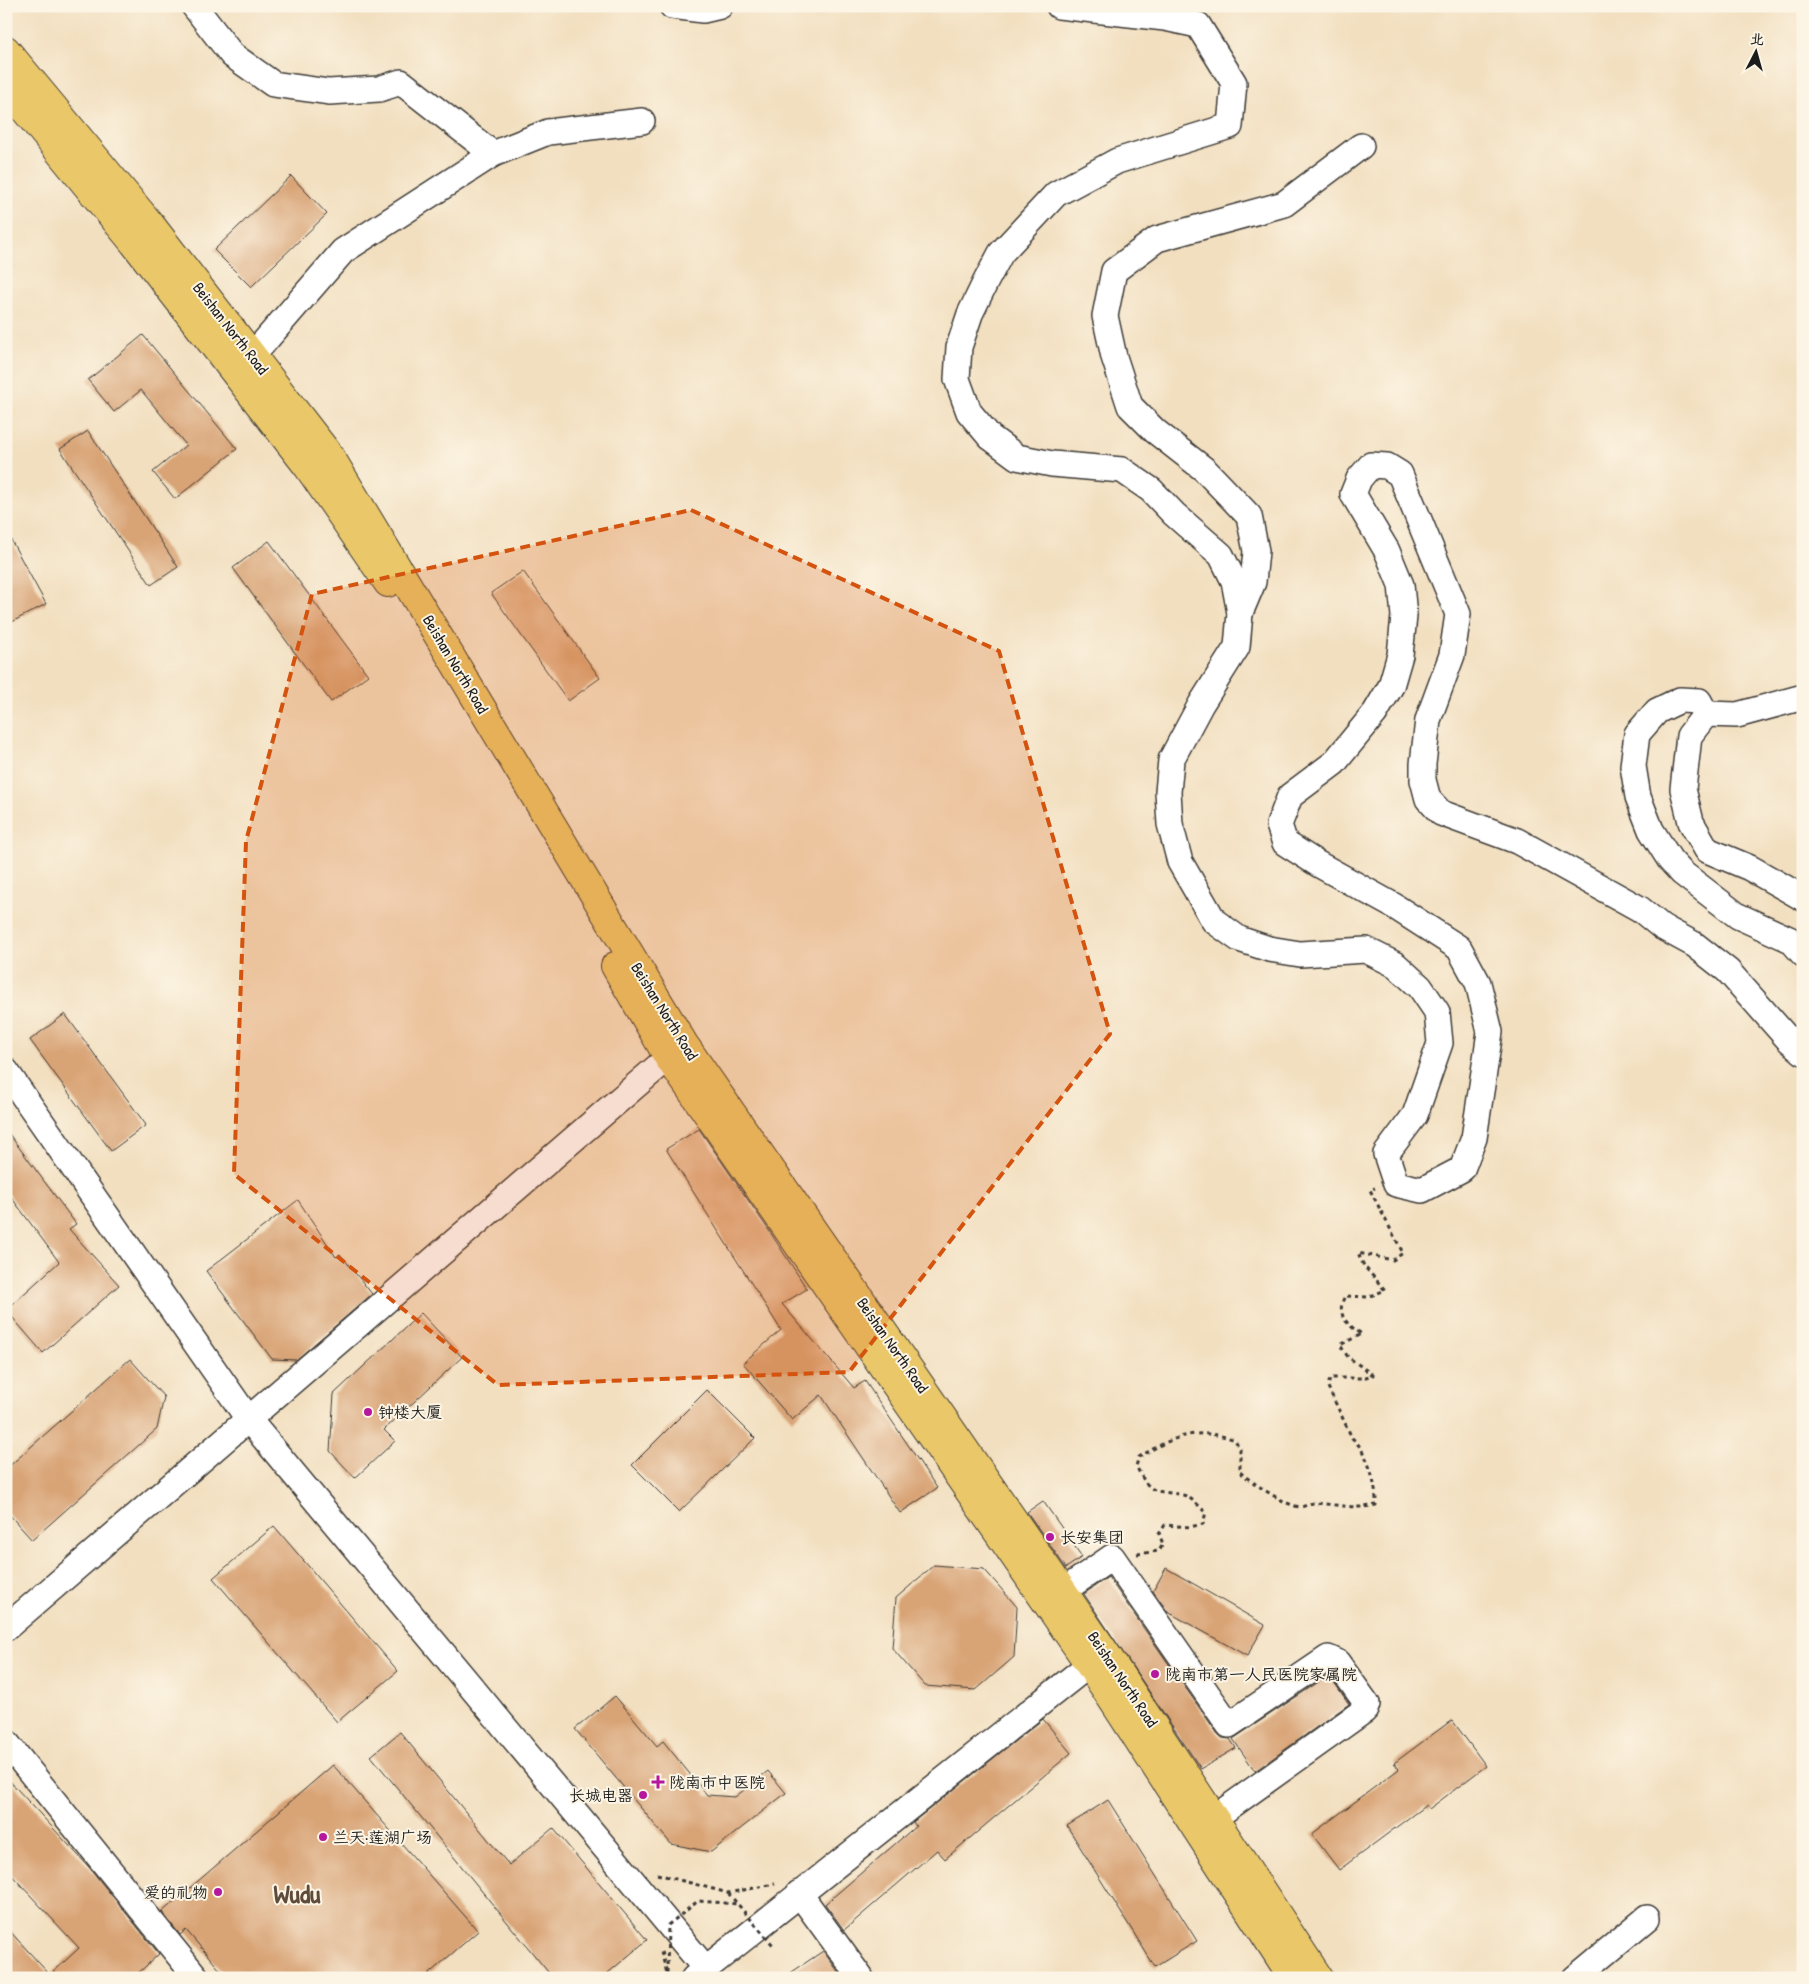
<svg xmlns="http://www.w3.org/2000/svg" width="1809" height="1984" viewBox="0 0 1809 1984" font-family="'Patrick Hand','LXGW WenKai TC',sans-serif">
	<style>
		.building { fill: #d8a375 }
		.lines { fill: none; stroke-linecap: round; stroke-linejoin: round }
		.minor-casing { stroke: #3c3935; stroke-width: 28 }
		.major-casing { stroke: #3c3935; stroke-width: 30 }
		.path { stroke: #3c3935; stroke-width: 3; stroke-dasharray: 4 4; stroke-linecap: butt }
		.minor { stroke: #fff; stroke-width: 25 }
		.major { stroke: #eac769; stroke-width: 28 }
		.path-bridge { stroke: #3c3935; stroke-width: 3; stroke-dasharray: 4 4; stroke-linecap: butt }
		.marked { fill: #d4530e; fill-opacity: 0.2; stroke: #d4530e; stroke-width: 4; stroke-dasharray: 10 6; stroke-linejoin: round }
		.poi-dot { fill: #b5179e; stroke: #fcf5e5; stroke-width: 2 }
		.labels { text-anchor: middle; stroke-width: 4; stroke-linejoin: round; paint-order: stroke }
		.street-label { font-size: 16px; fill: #1c1c1c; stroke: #fcf5e5 }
		.poi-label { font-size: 16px; fill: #1c1c1c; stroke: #fcf5e5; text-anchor: start }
		.town-label { font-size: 26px; font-weight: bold; fill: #5e4b3b; stroke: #fcf5e5 }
	</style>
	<rect width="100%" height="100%" fill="#fcf5e5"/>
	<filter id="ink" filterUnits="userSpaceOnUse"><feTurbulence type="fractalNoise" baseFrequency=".02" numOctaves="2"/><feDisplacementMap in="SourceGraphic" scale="10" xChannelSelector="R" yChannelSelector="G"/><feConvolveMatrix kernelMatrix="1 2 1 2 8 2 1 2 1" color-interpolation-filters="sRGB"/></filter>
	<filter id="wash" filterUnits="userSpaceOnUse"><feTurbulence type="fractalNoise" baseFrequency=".0096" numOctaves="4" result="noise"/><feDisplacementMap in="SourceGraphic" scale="20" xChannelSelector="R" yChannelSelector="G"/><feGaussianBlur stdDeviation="1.12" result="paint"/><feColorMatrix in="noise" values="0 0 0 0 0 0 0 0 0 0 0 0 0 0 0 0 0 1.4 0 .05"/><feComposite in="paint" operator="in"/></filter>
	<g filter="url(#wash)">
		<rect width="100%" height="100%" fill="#f2dfc0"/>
		<g id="blocks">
			<g class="building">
				<path d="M291,176L327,214L251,287L214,250Z"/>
				<path d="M143,335L237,449L175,499L153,472L186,445L141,390L114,412L88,380Z"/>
				<path d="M88,431L178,567L151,585L60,449Z"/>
				<path d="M6,531L46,604L6,625Z"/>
				<path d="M269,541L368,675L331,702L233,568Z"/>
				<path d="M523,571L600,678L568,701L491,593Z"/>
				<path d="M65,1014L146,1125L111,1151L30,1040Z"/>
				<path d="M699,1129L770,1232L807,1289L782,1304L854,1388L865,1381L937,1488L900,1513L821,1395L792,1420L743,1363L781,1330L666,1149Z"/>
				<path d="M6,1130L76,1224L69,1229L119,1285L43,1353L6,1310L59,1262L6,1190Z"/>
				<path d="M298,1200L336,1257L340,1254L372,1294L296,1360L272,1359L206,1271Z"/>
				<path d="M421,1313L462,1357L384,1430L395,1441L355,1478L330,1451L334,1394Z"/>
				<path d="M130,1359L164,1397L157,1429L32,1540L6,1511V1469Z"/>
				<path d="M707,1390L755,1438L679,1512L632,1465Z"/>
				<path d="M1043,1501L1082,1557L1066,1568L1027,1512Z"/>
				<path d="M274,1526L398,1671L337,1722L213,1578Z"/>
				<path d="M934,1565L984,1569L1017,1607L1014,1657L976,1690L925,1686L892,1648L896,1598Z"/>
				<path d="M1166,1568L1265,1625L1247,1656L1168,1612L1153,1591Z"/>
				<path d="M1108,1577L1217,1733L1222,1738L1230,1739L1236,1748L1201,1769L1084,1594Z"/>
				<path d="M1329,1675L1349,1704L1255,1771L1233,1739Z"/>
				<path d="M615,1696L657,1746L663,1741L707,1795L735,1797L768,1771L786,1793L711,1852L671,1844L575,1729Z"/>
				<path d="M1043,1719L1071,1753L945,1859L937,1850L844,1930L825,1904L916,1826L913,1822Z"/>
				<path d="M1452,1720L1486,1766L1429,1809L1426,1805L1339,1870L1312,1834L1399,1769L1394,1763Z"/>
				<path d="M400,1732L509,1865L553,1828L647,1940L602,1978H553L371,1756Z"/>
				<path d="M333,1765L478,1931L424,1978H227L186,1930L180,1935L162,1912Z"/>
				<path d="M6,1777L88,1866L159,1954L133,1978H6V1927L50,1975L79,1948L6,1869Z"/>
				<path d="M1108,1800L1197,1941L1155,1967L1067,1826Z"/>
				<path d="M823,1951L843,1978H783Z"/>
			</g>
		</g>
	</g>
	<g filter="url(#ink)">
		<use href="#blocks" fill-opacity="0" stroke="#3c3935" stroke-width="1"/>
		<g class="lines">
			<defs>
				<g id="minor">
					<path d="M194,6L232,55L273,84L329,92L379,89L401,82L493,154"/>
					<path d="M672,6L703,10L720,6"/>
					<path d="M1059,6L1165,18L1198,25L1234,83L1230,126L1117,161L1056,194L1001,253L986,281L970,314L959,347L957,379L969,412L990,437L1017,457L1052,464L1122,470L1151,490L1174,514L1221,555L1234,581L1240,613L1237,647L1201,704L1171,760L1168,792L1170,824L1180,862L1214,921L1239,939L1269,949L1300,954L1366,950L1396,965L1420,987L1437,1012L1440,1043L1415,1115L1386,1154L1396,1184L1422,1190L1462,1169L1474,1138L1490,1032L1478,983L1459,948L1394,906L1318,864L1285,843L1279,825L1290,796L1334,763L1375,713L1391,686L1400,655L1404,616L1401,585L1387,551L1353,494L1359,479L1371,465L1387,466L1400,474L1458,614L1452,655L1428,720L1423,764V780L1428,799L1441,813L1517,841L1640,909L1662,927L1695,945L1728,971L1788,1039L1803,1052"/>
					<path d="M252,356L343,251L493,154L548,132L642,121"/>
					<path d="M1240,613L1253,582L1256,551L1249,516L1205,470L1155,431L1130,406L1114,357L1105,316L1114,271L1157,239L1284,204L1361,146"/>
					<path d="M1706,714L1737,715L1803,697"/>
					<path d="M1803,898L1750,868L1707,850L1691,822L1683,789L1689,736L1706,714L1699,701L1680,700L1657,711L1637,734L1633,766L1638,797L1651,830L1670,860L1682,873L1738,916L1791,940L1803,954"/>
					<path d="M6,1071L249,1420L705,1968"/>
					<path d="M1063,1591L1112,1557L1229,1725L1328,1658L1337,1662L1367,1704L1365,1710L1214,1818"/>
					<path d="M6,1628L684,1044"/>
					<path d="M6,1742L197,1978"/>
					<path d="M799,1893L861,1978"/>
					<path d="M694,1978L1105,1652"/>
					<path d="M1575,1978L1647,1918"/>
				</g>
				<g id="major">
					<path d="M6,50L151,225L330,456L684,1044L1105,1652L1319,1978"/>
					<path d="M6,87L134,243L308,467L388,583"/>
					<path d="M615,966L668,1057L1089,1664L1293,1978"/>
				</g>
			</defs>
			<use href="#minor" class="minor-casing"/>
			<use href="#major" class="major-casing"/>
			<g class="path">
				<path d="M1137,1554L1159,1551L1163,1544L1159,1534L1165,1525L1190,1527L1203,1524L1206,1512C1200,1507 1191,1497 1183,1495C1153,1489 1152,1497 1136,1466L1139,1457C1173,1437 1196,1426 1235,1440L1240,1449V1472C1250,1481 1286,1506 1300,1507C1305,1507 1309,1503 1314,1503C1336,1504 1355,1510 1376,1505C1377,1486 1367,1450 1352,1438L1328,1387L1330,1378H1362L1373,1375L1348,1357L1340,1345L1362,1334C1347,1325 1335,1314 1345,1296L1368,1297L1385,1290L1364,1266L1358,1253L1393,1260L1403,1253L1370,1190L1375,1188"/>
				<path d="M657,1874L728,1893L775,1884"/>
				<path d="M661,1952L667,1973L671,1978"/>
			</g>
			<use href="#minor" class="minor"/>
			<use href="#major" class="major"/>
			<g class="path-bridge">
				<path d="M728,1893L773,1945"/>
				<path d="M667,1973L668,1925L698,1901L738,1904"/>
			</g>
		</g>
	</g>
	<path class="marked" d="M691,510L999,651L1110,1034L849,1372L498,1385L234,1174L246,841L312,594Z"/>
	<g class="poi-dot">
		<circle cx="368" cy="1412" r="5"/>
		<circle cx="1050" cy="1537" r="5"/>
		<circle cx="1155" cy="1674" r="5"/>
		<path d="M655.5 1774.5h5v5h5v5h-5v5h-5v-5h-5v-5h5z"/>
		<circle cx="643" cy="1795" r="5"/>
		<circle cx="323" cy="1837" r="5"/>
		<circle cx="218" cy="1892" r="5"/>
	</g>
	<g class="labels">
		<g class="street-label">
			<text transform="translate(231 328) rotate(52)" y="6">Beishan North Road</text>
			<text transform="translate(456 664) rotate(59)" y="6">Beishan North Road</text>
			<text transform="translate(665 1011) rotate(58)" y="6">Beishan North Road</text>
			<text transform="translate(893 1345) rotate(55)" y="6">Beishan North Road</text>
			<text transform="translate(1123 1679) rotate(56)" y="6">Beishan North Road</text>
		</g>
		<g class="poi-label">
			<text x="378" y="1418">钟楼大厦</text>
			<text x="1060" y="1543">长安集团</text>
			<text x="1165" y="1680">陇南市第一人民医院家属院</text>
			<text x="669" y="1788">陇南市中医院</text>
			<text x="633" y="1801" text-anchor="end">长城电器</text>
			<text x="333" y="1843">兰天·莲湖广场</text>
			<text x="208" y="1898" text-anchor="end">爱的礼物</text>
		</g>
		<g class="town-label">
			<text x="297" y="1903">Wudu</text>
		</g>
	</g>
	<rect width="1809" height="1984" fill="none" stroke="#fcf5e5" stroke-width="25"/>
	<g transform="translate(1756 52) rotate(6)" stroke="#fcf5e5" stroke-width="4" paint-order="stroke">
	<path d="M0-4L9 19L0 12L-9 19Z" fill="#1c1c1c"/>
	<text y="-8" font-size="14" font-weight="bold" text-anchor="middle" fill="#1c1c1c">北</text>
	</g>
</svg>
